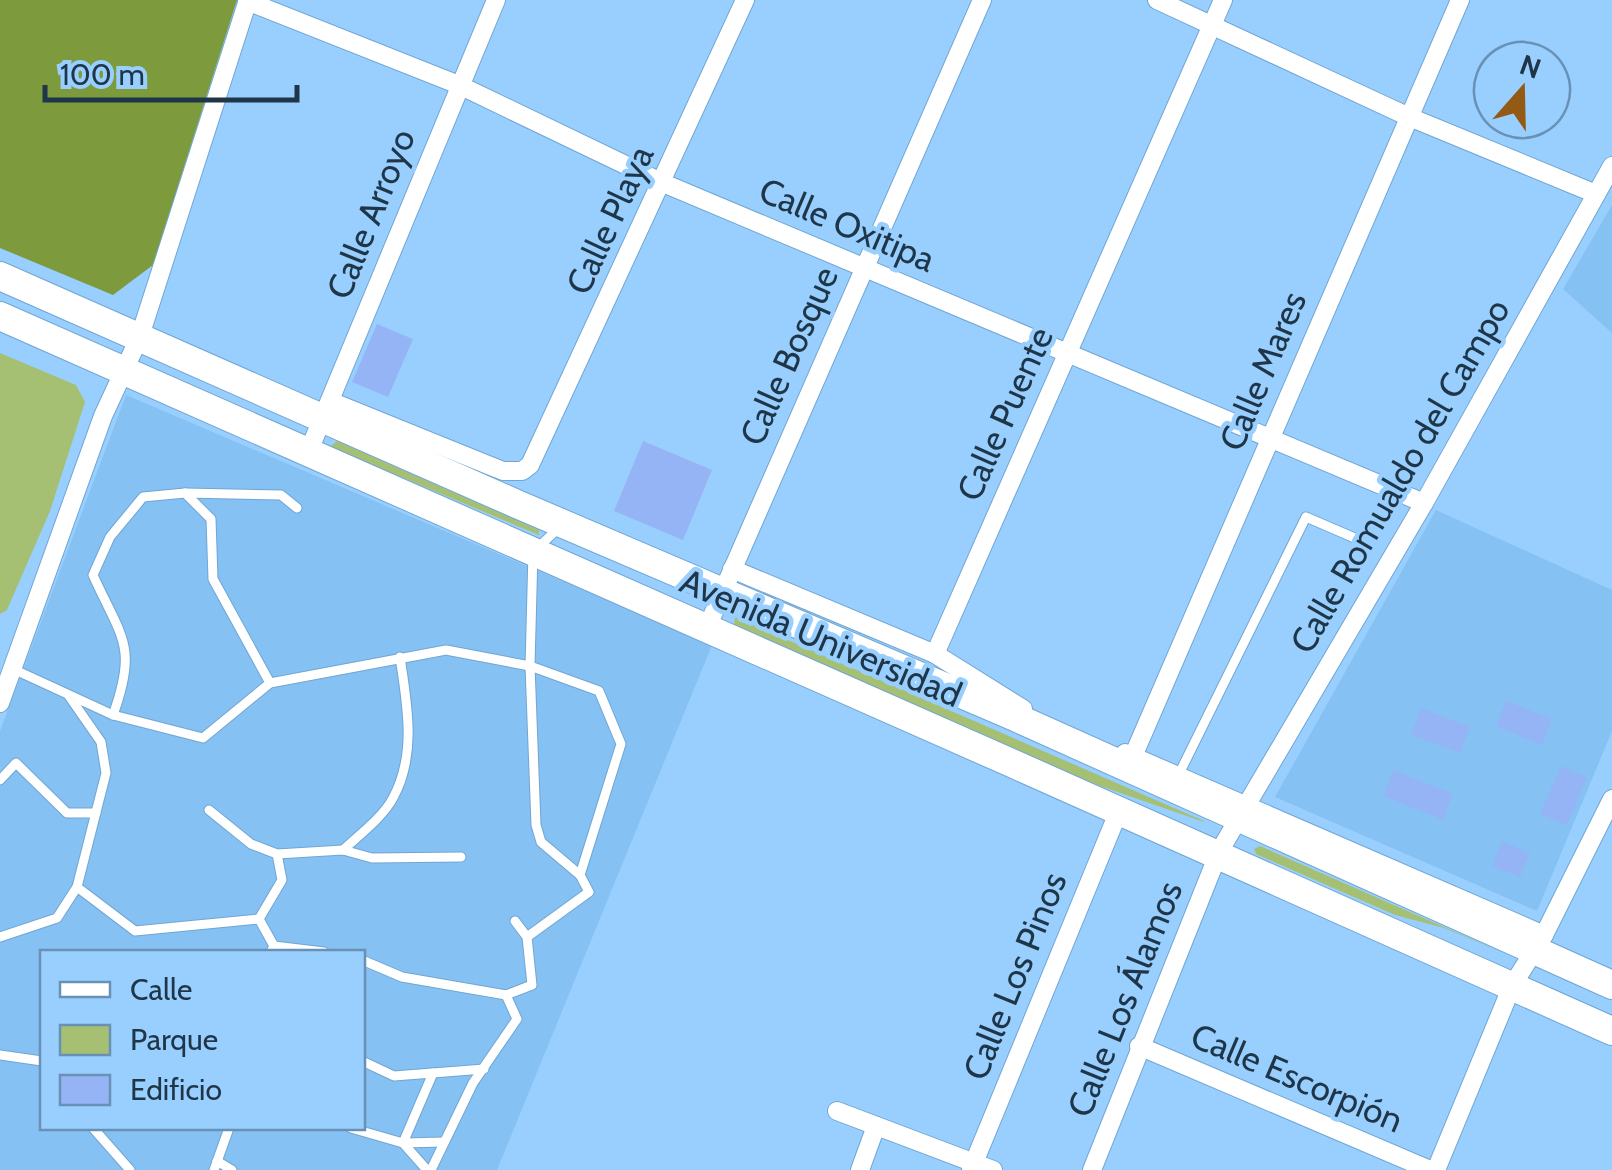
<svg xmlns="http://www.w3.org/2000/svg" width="1612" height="1170" viewBox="0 0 1612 1170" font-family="Cabin,sans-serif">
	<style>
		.built { fill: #85c1f3; fill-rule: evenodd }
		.green { fill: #a5c073 }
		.forest { fill: #7d9a3c }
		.building { fill: #95b4f6 }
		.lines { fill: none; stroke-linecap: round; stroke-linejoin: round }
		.lane-casing { stroke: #70a6d3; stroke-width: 11 }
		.street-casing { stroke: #70a6d3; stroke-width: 20 }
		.primary-casing { stroke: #70a6d3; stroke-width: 30 }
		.lane { stroke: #fff; stroke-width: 9 }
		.street { stroke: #fff; stroke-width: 18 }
		.primary { stroke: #fff; stroke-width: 28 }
		.labels { text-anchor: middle; stroke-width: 9; stroke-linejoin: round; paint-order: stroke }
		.street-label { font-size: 35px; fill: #1f3548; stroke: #98cffe }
	</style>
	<rect width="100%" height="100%" fill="#98cffe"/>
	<g class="built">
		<path d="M1612,205V333L1563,289Z"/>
		<path d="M126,395L712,645L497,1170H0V731ZM42,952H362V1128H42Z"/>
		<path d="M1436,510L1612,590V731L1537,911L1275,797Z"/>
	</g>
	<g class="green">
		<path d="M0,353L76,385L85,402L50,511L7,610L0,614Z"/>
		<path d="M337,441L539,530V535L330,447Z"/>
		<path d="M735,617L1204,821V822L1086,781L734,625Z"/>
		<path d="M1260,846L1503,953L1444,928L1395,915L1256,854L1254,849Z"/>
	</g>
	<path class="forest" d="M0,0H237L153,265L113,295L0,248Z"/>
	<g class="building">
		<path d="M377,324L413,339L388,397L352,382Z"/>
		<path d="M643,441L712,470L683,540L614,511Z"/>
		<path d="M1506,701L1552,719L1542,745L1496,726Z"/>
		<path d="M1421,708L1470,727L1460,753L1411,735Z"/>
		<path d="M1561,766L1587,777L1567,825L1540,814Z"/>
		<path d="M1393,770L1453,794L1443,820L1383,796Z"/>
		<path d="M1502,841L1530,853L1520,877L1492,866Z"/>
	</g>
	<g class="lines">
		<defs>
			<g id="lane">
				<path d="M185,493L281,495L297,508"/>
				<path d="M561,526L533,552L530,666L536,825L541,842L580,875"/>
				<path d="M13,669L113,715L203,738L270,683L446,650L530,666L599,691L621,744L580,875L589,892L527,937"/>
				<path d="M69,696L101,742L106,773L77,887L135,931L259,919L274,946L271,952"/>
				<path d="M113,715C138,646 122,639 93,575L110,537L143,497L185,493L211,519L213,579L270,683"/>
				<path d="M1178,776L1306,517L1364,542"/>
				<path d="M0,780L16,763L67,813H96"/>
				<path d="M209,810L251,844L277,854L343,850L372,858L461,857"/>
				<path d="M343,850C359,835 383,817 393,798C417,754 407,704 400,657"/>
				<path d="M259,919L282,880L277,854"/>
				<path d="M0,937L57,918L77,887"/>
				<path d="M274,946L324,952"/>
				<path d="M362,960L402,977L506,995"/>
				<path d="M0,1055L42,1061"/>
				<path d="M362,1061L394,1076L484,1069"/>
				<path d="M93,1128L130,1170"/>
				<path d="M351,1128L403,1143L444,1142"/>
				<path d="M217,1161L232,1170"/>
				<path d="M214,1170L229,1128"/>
				<path d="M427,1170L403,1143L433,1073"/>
				<path d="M431,1170L473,1083L517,1019L506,995L532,985L527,937L515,921"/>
			</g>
			<g id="street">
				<path d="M1157,0L1407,116L1596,194"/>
				<path d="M247,1L459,85L663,183L1424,503"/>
				<path d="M330,401L503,471H522L530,465L745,0"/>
				<path d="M308,453L496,0"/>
				<path d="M732,569L935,654L1223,0"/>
				<path d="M706,630L982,0"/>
				<path d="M935,654L1023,709"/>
				<path d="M0,703L103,416L140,336L248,0"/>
				<path d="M1125,753L1544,935"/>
				<path d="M1128,768L1460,0"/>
				<path d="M1139,1046L1430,1170"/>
				<path d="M837,1111L993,1170"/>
				<path d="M860,1170L876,1126"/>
				<path d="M971,1170L1120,808"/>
				<path d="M1092,1170L1219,852L1424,503L1612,166"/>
				<path d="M1436,1170L1512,986L1544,935L1612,799"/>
			</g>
			<g id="primary">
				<path d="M0,276L519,505L1015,717L1612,985"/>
				<path d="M0,316C539,550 1075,792 1612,1031"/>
			</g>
		</defs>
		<use href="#lane" class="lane-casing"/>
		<use href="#street" class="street-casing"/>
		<use href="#primary" class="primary-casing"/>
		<use href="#lane" class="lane"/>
		<use href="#street" class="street"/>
		<use href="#primary" class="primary"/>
	</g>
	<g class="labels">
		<g class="street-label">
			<text transform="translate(371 214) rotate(-68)" y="12">Calle Arroyo</text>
			<text transform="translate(610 220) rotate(-65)" y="12">Calle Playa</text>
			<text transform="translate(847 225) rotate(23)" y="12">Calle Oxitipa</text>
			<text transform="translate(789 356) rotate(-66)" y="12">Calle Bosque</text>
			<text transform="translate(1263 371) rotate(-67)" y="12">Calle Mares</text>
			<text transform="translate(1005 414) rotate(-66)" y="12">Calle Puente</text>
			<text transform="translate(1400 476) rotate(-60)" y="12">Calle Romualdo del Campo</text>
			<text transform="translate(821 638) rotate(23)" y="12">Avenida Universidad</text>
			<text transform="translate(1015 976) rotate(-68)" y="12">Calle Los Pinos</text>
			<text transform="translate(1125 999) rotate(-68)" y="12">Calle Los Álamos</text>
			<text transform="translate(1297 1078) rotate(23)" y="12">Calle Escorpión</text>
		</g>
	</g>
	<rect x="40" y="950" width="325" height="180" fill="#98cffe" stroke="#6891b5" stroke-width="2.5"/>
	<rect x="60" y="982" width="50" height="15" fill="#ffffff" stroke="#6891b5" stroke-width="2.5"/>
	<text x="130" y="1000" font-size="30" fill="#1f3548">Calle</text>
	<rect x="60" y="1025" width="50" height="30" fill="#a5c073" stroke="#6891b5" stroke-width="2.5"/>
	<text x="130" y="1050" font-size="30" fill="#1f3548">Parque</text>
	<rect x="60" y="1075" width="50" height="30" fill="#95b4f6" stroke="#6891b5" stroke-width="2.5"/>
	<text x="130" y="1100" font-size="30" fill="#1f3548">Edificio</text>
	<g transform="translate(1522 90) rotate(20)"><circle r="48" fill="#98cffe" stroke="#6891b5" stroke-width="2.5"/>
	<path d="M0-8L18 38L0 25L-18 38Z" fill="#935a16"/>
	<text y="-15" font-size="28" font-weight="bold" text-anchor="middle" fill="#1f3548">N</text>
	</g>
	<path d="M45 85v15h252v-15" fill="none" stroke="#1f3548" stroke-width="5"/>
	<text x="60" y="85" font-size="30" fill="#1f3548" stroke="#98cffe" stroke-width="8" paint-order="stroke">100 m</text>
</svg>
